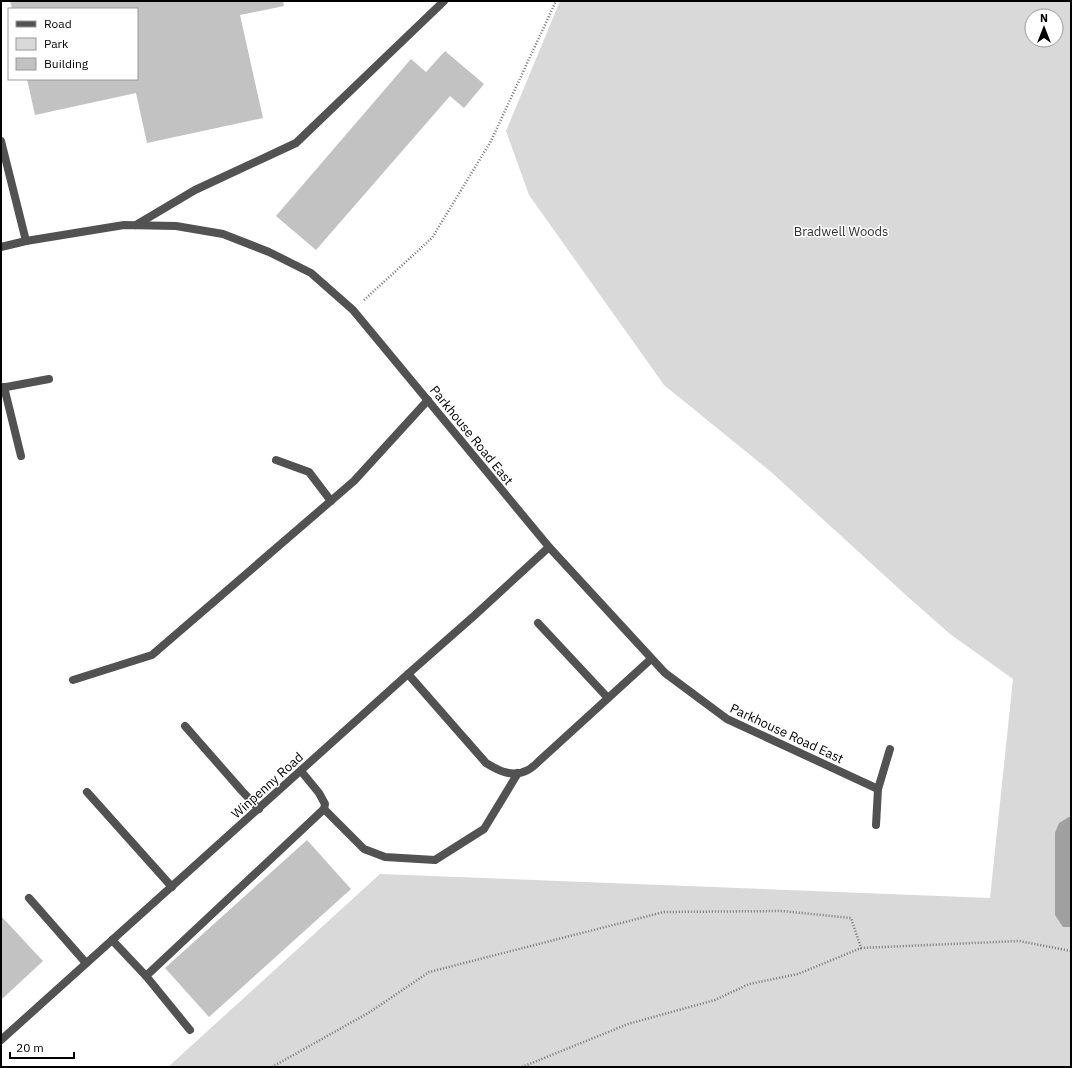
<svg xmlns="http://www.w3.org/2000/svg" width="1072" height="1068" viewBox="0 0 1072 1068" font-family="'IBM Plex Sans',sans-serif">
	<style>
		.green { fill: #d9d9d9; fill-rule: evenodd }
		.water { fill: #a0a0a0 }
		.building { fill: #c2c2c2 }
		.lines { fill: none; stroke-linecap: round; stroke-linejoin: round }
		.path { stroke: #747474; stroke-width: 2.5; stroke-dasharray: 1 2; stroke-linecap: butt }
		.service { stroke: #525252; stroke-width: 8 }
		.minor { stroke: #525252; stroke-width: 8 }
		.labels { text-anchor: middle; stroke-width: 3; stroke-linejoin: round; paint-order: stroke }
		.park-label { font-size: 13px; fill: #303030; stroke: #fff }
		.street-label { font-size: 13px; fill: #000; stroke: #fff }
	</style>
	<rect width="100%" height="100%" fill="#fff"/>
	<path class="green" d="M560,1H1071V1067H168L380,874L990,898L1013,679L950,634L908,597L770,471L664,385L529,195L506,131ZM1032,16H1056V40H1032Z"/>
	<path class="water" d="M1069,817H1071V927H1063L1055,915V833L1059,823Z"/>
	<g class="building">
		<path d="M10,1H283L284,6L240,15L263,118L147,143L136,93L35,115L27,79H137V9H12Z"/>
		<path d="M445,51L484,84L464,108L450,96L316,250L276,216L411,59L426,72Z"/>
		<path d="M307,840L351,889L209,1017L165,968Z"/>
		<path d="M1,916L43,961L1,1000Z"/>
	</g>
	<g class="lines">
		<g class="path">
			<path d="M364,300L432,238L491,141L556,1"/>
			<path d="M272,1067L370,1012L429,972L664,912L782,911L851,918L861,948L1019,941L1071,951"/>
			<path d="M522,1067L628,1024L715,1000L749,984L798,974L861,948"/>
		</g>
		<g class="service">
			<path d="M136,225L195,190L296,143L444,1"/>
			<path d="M4,387L21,456"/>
			<path d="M1,388L49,379"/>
			<path d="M276,460L309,472L331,501"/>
			<path d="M538,623L608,698"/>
			<path d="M408,674L486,763C499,771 513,778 528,770C532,768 535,765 538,762L651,659"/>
			<path d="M73,680L152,655L354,481L428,400"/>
			<path d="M185,726L242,791L259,809"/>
			<path d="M87,792L172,887"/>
			<path d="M324,809L364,849L385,857L435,860L484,829L518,773"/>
			<path d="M29,898L86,963"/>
			<path d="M112,940L146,976L324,809L325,804L319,793L301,771"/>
			<path d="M146,976L190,1030"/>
		</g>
		<g class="minor">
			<path d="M1,141L26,241"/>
			<path d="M1,247L26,241L124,225L176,226L223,234L269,252L311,273L353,310L549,547L665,673L727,719L878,789"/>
			<path d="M876,825L878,789L890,749"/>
			<path d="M1,1040L408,674L475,615L549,547"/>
		</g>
	</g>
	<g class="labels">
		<g class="park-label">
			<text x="841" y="236">Bradwell Woods</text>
		</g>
		<g class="street-label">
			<text transform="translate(472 435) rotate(51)" y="5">Parkhouse Road East</text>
			<text transform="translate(787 733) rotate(25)" y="5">Parkhouse Road East</text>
			<text transform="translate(267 785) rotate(-42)" y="5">Winpenny Road</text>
		</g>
	</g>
	<rect width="1072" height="1068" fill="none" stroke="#000000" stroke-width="4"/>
	<rect x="8" y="8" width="130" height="72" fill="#ffffff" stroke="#999999"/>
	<rect x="16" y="21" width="20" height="6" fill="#525252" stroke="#999999"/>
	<text x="44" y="28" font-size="12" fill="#000000">Road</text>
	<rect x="16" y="38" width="20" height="12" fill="#d9d9d9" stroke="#999999"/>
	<text x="44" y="48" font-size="12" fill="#000000">Park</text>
	<rect x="16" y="58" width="20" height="12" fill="#c2c2c2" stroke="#999999"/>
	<text x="44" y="68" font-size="12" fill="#000000">Building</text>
	<g transform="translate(1044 28)"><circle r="19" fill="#ffffff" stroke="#999999"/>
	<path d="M0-3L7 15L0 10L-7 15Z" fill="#000000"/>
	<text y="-6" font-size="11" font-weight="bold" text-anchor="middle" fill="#000000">N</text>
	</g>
	<path d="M10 1052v6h64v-6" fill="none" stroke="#000000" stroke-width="2"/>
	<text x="16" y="1052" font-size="12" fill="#000000" stroke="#ffffff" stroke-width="3" paint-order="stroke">20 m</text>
</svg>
